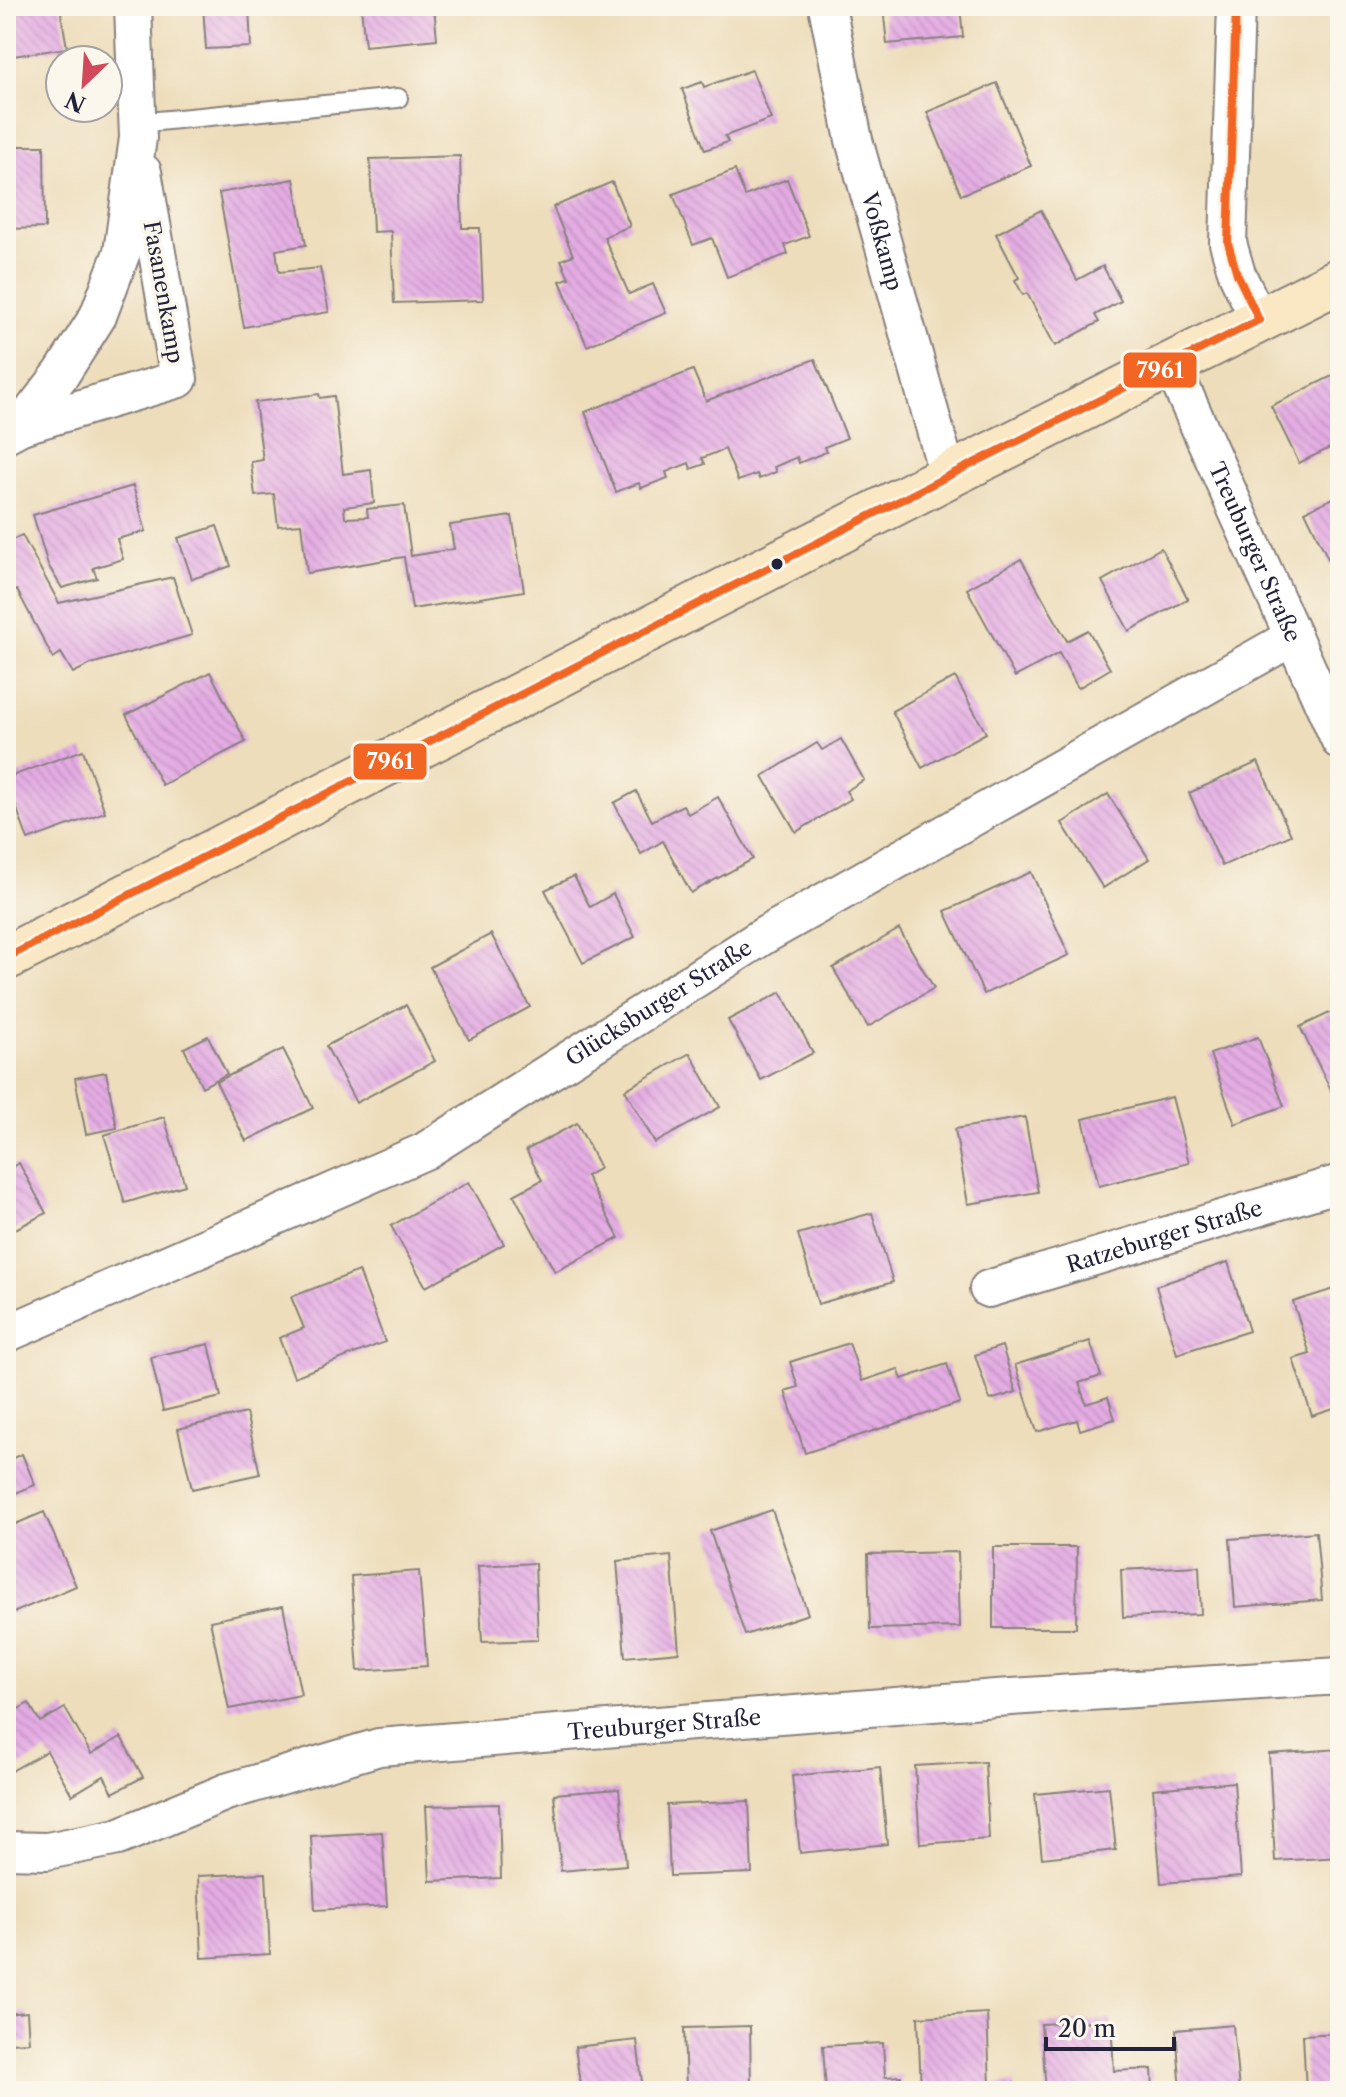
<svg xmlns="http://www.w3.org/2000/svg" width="1346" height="2097" viewBox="0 0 1346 2097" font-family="'Libre Caslon Text',serif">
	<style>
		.building { fill: url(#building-back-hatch) }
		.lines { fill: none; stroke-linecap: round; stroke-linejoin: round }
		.lane-casing { stroke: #88807b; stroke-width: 22 }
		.street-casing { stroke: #88807b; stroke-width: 40 }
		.secondary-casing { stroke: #88807b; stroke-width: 48 }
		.lane { stroke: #fff; stroke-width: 18 }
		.street { stroke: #fff; stroke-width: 36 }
		.secondary { stroke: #fae7c3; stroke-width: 44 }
		.bus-1-casing { stroke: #fbf7ec; stroke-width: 14 }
		.bus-1 { stroke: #f26522; stroke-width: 8 }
		.bus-dot { fill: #22223b; stroke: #fbf7ec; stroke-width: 3 }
		.labels { text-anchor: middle; stroke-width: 7; stroke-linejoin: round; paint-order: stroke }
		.street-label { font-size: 22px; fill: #22223b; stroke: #fbf7ec }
		.line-badge { stroke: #fbf7ec; stroke-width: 3 }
		.badge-label { font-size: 22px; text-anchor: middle; font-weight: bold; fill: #fff }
	</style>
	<defs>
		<pattern id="building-back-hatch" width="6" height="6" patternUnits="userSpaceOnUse" patternTransform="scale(2)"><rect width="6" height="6" fill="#e4ace3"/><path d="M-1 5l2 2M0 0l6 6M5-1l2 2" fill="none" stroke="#c394c4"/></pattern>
	</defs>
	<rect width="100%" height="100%" fill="#fbf7ec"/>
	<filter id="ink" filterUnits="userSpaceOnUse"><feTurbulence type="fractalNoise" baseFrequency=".0125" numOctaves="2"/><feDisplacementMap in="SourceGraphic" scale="16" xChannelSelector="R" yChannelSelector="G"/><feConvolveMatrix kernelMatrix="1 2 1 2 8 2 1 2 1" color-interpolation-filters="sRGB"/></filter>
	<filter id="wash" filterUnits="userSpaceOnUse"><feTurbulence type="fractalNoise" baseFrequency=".006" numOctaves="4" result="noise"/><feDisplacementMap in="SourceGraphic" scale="32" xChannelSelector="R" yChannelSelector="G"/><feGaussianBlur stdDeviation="1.8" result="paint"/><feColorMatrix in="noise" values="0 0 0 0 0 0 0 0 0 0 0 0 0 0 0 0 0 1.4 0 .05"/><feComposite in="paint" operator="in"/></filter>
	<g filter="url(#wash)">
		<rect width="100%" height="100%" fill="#edddbb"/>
		<g id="blocks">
			<g class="building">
				<path d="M42,6H60L67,48L6,57V11Z"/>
				<path d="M203,6H249L251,47L206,49Z"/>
				<path d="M361,6H434L437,39L365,46Z"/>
				<path d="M890,6H960L963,37L887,44L883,7Z"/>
				<path d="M752,70L771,119L725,136L728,142L705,150L682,89L702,82L704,87Z"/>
				<path d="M997,83L1031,166L961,195L927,112Z"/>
				<path d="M6,146H44L45,228L6,229Z"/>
				<path d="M460,156L462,228H480L483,300L394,303L391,231L373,232L370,159Z"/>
				<path d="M735,170L745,196L787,179L809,236L785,245L788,254L727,277L712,238L693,245L673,194Z"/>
				<path d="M294,179L306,245L276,250L279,272L320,268L329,312L244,327L219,193Z"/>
				<path d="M612,182L630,226L604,237L629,294L653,284L666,313L587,346L560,281L569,278L561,260L573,255L553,207Z"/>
				<path d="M1041,210L1077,280L1103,266L1121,301L1095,315L1099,322L1055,346L1027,293L1023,295L1015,280L1019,278L996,234Z"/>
				<path d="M815,359L847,438L824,447L826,452L799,463L797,457L774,467L776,472L759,479L757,474L738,481L725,449L702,458L705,464L691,469L689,463L666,472L668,478L641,488L639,483L616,492L585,412L693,370L706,401Z"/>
				<path d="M1336,374L1340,382V443L1299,463L1271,406Z"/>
				<path d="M319,394L320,398L334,396L343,474L371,470L374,503L344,507L345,518L368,517L367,509L404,505L411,556L454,549L450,525L512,516L524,591L412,609L404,557L307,573L301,524L278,526L274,494L255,496L251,462L263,460L255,402Z"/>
				<path d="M133,486L146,531L117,539L123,559L93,568L97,578L62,588L48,565L33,515Z"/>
				<path d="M1340,495V568L1334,571L1305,511Z"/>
				<path d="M217,526L231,566L192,579L178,538Z"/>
				<path d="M6,529L12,540L22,535L59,603L173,577L192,635L91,664L73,673L61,653L53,658L17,590L6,596Z"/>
				<path d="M1161,548L1188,599L1129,631L1102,581Z"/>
				<path d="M1021,559L1067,641L1088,630L1110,669L1078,688L1059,653L1015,677L967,589Z"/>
				<path d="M210,672L246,742L162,785L126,715Z"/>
				<path d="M955,677L986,733L922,768L892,711Z"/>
				<path d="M841,739L864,780L846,791L851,799L796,832L763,776L817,743L822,750Z"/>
				<path d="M83,750L105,812L28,840L6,778Z"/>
				<path d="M1258,762L1291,835L1222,866L1189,793Z"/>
				<path d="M636,791L652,821L683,805L688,814L718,797L753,859L691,893L663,841L641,854L614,803Z"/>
				<path d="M1108,794L1149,859L1103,888L1062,823Z"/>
				<path d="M1031,872L1069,955L984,994L945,911Z"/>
				<path d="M574,876L590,907L613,894L635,937L583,963L545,890Z"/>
				<path d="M899,929L934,988L868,1027L833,968Z"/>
				<path d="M491,934L530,1007L469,1040L430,967Z"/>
				<path d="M781,992L813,1053L761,1080L728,1020Z"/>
				<path d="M406,1005L435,1061L356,1103L326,1046Z"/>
				<path d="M1340,1008V1109L1300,1027Z"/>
				<path d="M208,1036L227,1074L202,1087L184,1048Z"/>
				<path d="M1258,1037L1284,1106L1235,1124L1210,1054Z"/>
				<path d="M283,1049L313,1108L246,1141L216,1082Z"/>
				<path d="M690,1053L720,1107L655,1143L625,1090Z"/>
				<path d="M106,1072L117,1128L86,1134L75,1078Z"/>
				<path d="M1172,1097L1189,1163L1099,1186L1083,1119Z"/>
				<path d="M164,1117L185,1185L125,1203L104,1135Z"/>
				<path d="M1025,1117L1038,1192L968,1204L955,1129Z"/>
				<path d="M577,1123L600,1168L586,1176L619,1238L555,1272L514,1195L542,1180L526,1150Z"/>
				<path d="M19,1163L46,1213L6,1234V1170Z"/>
				<path d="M469,1182L504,1244L426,1287L391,1226Z"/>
				<path d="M872,1213L893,1282L818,1304L798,1234Z"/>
				<path d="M1228,1262L1249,1331L1177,1354L1156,1286Z"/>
				<path d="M359,1271L385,1342L294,1377L279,1338L304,1328L291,1297Z"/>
				<path d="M1340,1287V1407L1312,1416L1293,1359L1310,1354L1293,1302Z"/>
				<path d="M1090,1341L1101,1376L1079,1383L1086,1404L1108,1397L1115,1419L1080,1430L1077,1420L1037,1432L1015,1365Z"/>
				<path d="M849,1343L862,1381L898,1369L902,1379L947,1364L960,1403L805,1453L785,1391L798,1387L790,1362Z"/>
				<path d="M209,1344L221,1397L163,1411L151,1357Z"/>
				<path d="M1002,1346L1016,1392L990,1400L975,1355Z"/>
				<path d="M246,1413L260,1474L192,1489L178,1429Z"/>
				<path d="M22,1454L35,1485L6,1497V1461Z"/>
				<path d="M772,1510L808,1614L745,1635L710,1531Z"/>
				<path d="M44,1512L76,1586L6,1616V1528Z"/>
				<path d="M1316,1532L1322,1600L1235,1607L1230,1539Z"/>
				<path d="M993,1547H1077L1076,1628H993Z"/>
				<path d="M958,1552L960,1627L870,1629L868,1554Z"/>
				<path d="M671,1556L679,1652L625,1657L617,1561Z"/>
				<path d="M535,1563L538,1640L482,1642L478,1566Z"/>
				<path d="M1199,1566L1201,1614L1123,1617L1121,1570Z"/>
				<path d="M419,1571L427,1666L358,1671L351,1576Z"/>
				<path d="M283,1606L301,1695L229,1709L210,1621Z"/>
				<path d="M29,1703L40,1722L65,1708L91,1754L121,1737L143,1777L113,1793L104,1776L72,1795L47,1751L6,1774V1716Z"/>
				<path d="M1340,1749V1857L1275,1861L1269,1754Z"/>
				<path d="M985,1762L989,1839L920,1844L915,1766Z"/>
				<path d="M880,1767L887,1844L800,1853L792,1776Z"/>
				<path d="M1234,1782L1241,1877L1161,1883L1153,1789Z"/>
				<path d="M1109,1787L1116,1850L1042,1858L1035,1794Z"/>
				<path d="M619,1789L626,1865L561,1871L554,1794Z"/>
				<path d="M749,1801L752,1873L670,1876L667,1805Z"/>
				<path d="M499,1804L501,1878L430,1881L426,1806Z"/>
				<path d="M382,1832L387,1906L315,1910L311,1836Z"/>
				<path d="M266,1873L270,1954L202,1958L198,1876Z"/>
				<path d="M27,2012L29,2042L6,2043V2014Z"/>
				<path d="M987,2013L990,2084L1014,2083V2091H921L918,2017Z"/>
				<path d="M1111,2020L1114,2071L1152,2069L1153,2091H1046L1041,2024Z"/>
				<path d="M1233,2025L1239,2091H1181L1176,2030Z"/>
				<path d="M750,2026L751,2091H686L684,2028Z"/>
				<path d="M1340,2033V2091H1306L1303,2035Z"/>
				<path d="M637,2040L643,2091H581L575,2047Z"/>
				<path d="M883,2043L885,2077L901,2076L902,2091H826L823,2046Z"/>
				<path d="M417,2084V2091H356V2085Z"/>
				<rect x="101" y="2086" width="42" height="5"/>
			</g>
		</g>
	</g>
	<g filter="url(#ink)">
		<use href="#blocks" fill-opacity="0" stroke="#88807b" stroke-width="2"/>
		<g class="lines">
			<defs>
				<path id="lane" d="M137,123L398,98"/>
				<g id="street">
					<path id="s1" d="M827,6L854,140L948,476"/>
					<path d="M1236,6L1228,243L1237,274L1259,320"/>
					<path id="s2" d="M1171,364L1340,741"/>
					<path d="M21,426L179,379L143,172"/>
					<path d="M6,434L21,426L62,373L98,316L122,252L138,138L133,6"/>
					<path id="s3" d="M988,1289L1340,1183"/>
					<path id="s4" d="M6,1334L425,1151L765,935L1293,637"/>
					<path id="s5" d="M6,1850L47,1851L118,1837L226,1792L379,1747L996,1698L1340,1676"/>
				</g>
				<path id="secondary" d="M6,958L948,476L1340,280"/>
			</defs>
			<use href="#lane" class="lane-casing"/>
			<use href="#street" class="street-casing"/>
			<use href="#secondary" class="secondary-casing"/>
			<use href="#lane" class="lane"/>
			<use href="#street" class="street"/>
			<use href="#secondary" class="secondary"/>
			<defs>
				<path id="bus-1" d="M6,958L948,476L1259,320L1237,274L1228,243L1236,6"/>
			</defs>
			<use href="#bus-1" class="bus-1-casing"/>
			<use href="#bus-1" class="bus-1"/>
		</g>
	</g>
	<circle class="bus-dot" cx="777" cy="564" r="7"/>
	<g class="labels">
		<g class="street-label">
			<text dy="8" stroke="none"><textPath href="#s1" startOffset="242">Voßkamp</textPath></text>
			<text transform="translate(164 292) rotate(80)" y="8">Fasanenkamp</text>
			<text dy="8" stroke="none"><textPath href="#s2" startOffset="206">Treuburger Straße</textPath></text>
			<text dy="8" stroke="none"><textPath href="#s4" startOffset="734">Glücksburger Straße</textPath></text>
			<text dy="8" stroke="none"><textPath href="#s3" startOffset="184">Ratzeburger Straße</textPath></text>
			<text dy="8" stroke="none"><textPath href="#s5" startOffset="676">Treuburger Straße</textPath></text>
		</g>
	</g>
	<g class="line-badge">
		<rect x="1122" y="351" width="76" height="38" rx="8" fill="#f26522"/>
		<rect x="352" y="742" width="76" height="39" rx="8" fill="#f26522"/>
	</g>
	<g class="badge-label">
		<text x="1160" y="378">7961</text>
		<text x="390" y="769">7961</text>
	</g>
	<rect width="1346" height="2097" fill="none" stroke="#fbf7ec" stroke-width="32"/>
	<g transform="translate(84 84) rotate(205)"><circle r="38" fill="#fbf7ec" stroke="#a4a2a5" stroke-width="2"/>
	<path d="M0-6L14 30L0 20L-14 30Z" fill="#d1495b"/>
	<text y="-12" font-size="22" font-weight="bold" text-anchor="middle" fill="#22223b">N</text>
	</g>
	<path d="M1046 2037v12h128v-12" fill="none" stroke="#22223b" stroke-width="4"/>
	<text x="1058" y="2037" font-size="24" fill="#22223b" stroke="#fbf7ec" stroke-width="6" paint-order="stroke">20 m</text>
</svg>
